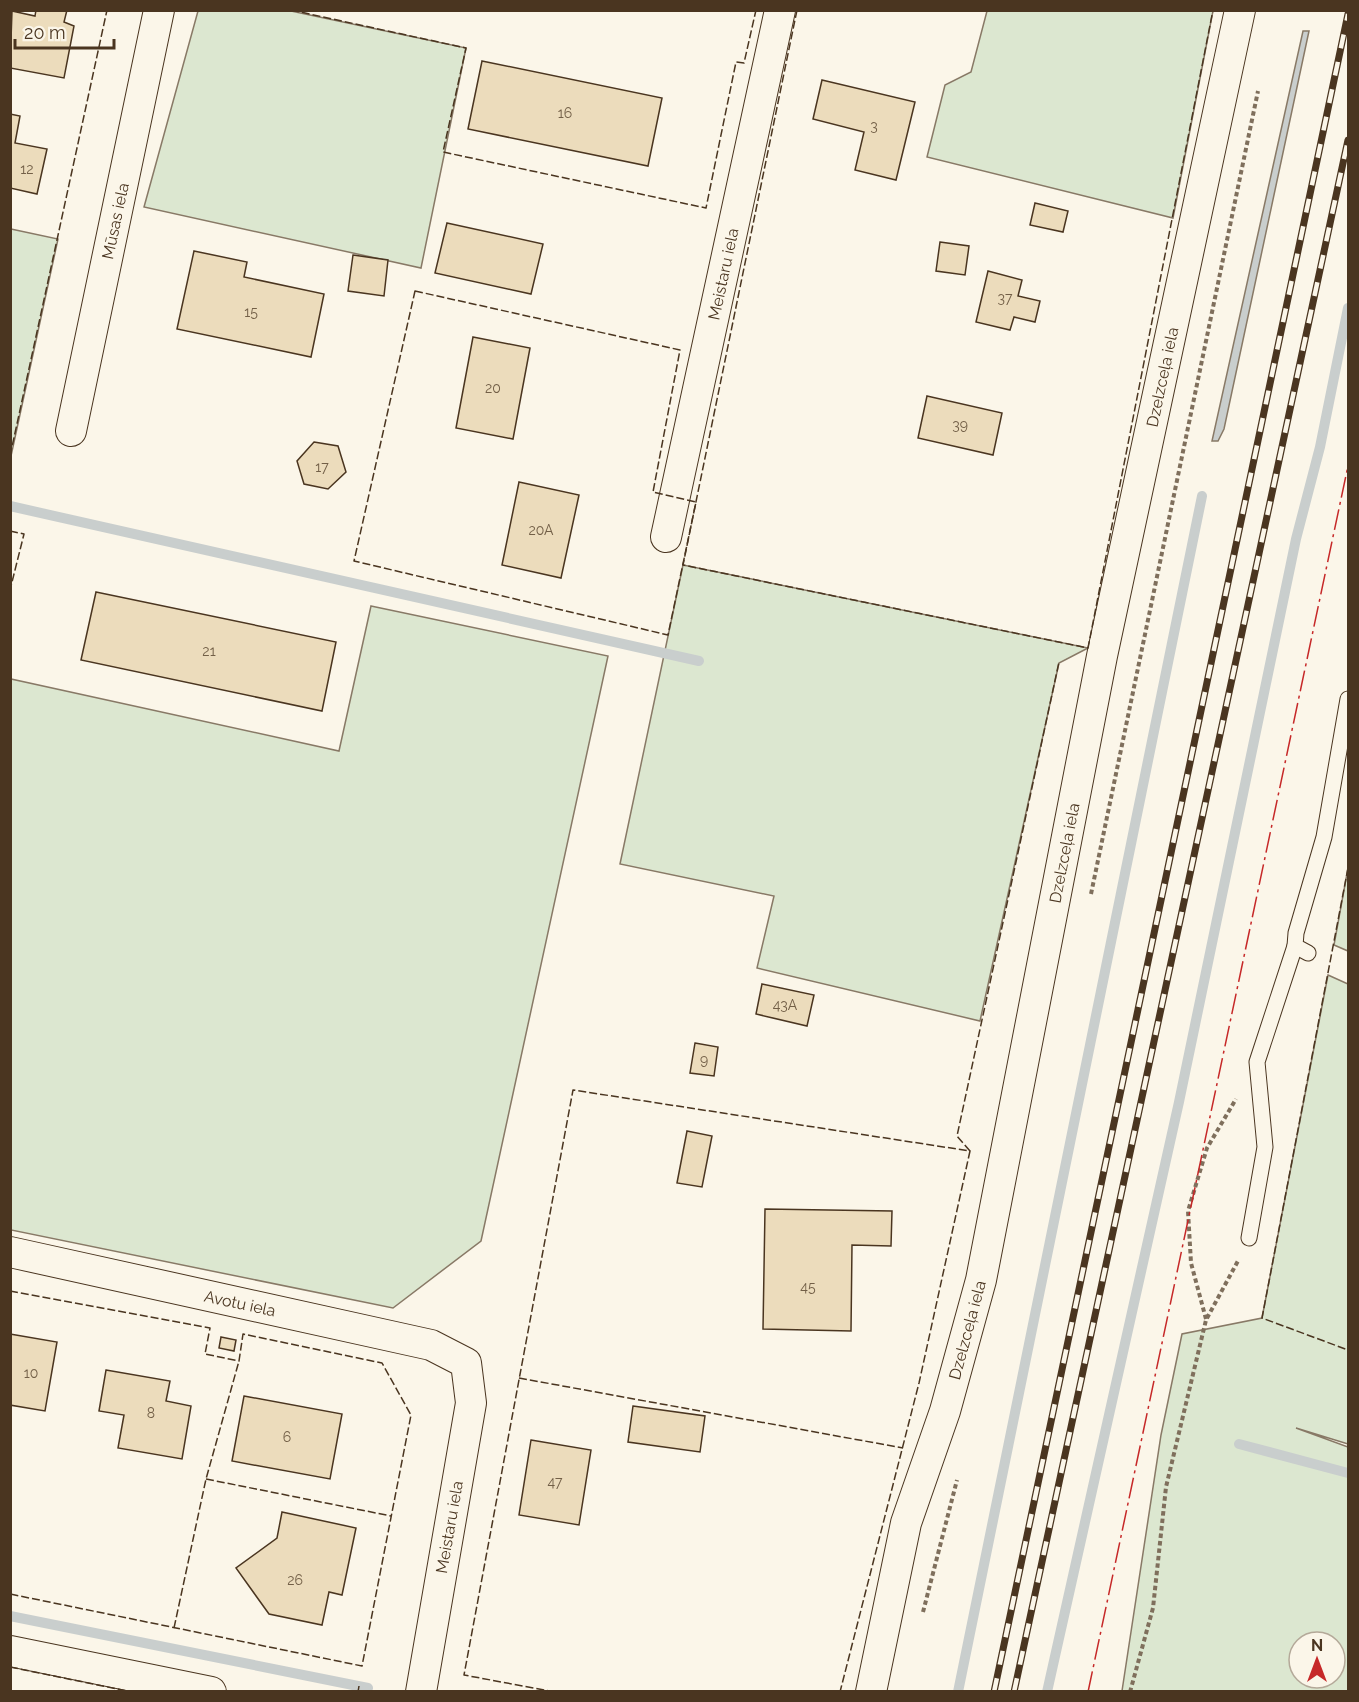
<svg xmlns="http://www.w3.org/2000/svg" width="1359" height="1702" viewBox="0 0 1359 1702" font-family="Raleway,sans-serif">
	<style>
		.green { fill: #dce7d0; stroke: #887966; stroke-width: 1.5; fill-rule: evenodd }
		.water { fill: #c9cecd; stroke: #887966; stroke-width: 1.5 }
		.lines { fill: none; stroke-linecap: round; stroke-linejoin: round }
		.stream { stroke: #c9cecd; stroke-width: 10 }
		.building { fill: #ecdcbc; stroke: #4a3520; stroke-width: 1.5 }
		.service-casing { stroke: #4a3520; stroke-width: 17 }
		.minor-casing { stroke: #4a3520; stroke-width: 32 }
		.path { stroke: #7f6f5c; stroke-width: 4; stroke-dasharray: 4.5 3; stroke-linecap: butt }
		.service { stroke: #fbf6e9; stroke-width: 15 }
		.minor { stroke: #fbf6e9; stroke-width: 30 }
		.rail-casing { stroke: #4a3520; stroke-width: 7 }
		.rail { stroke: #fbf6e9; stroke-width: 4.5; stroke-dasharray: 14; stroke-linecap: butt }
		.fence { stroke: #4a3520; stroke-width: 1.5; stroke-dasharray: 8 3; stroke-linecap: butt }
		.power { stroke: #c62828; stroke-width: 1.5; stroke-dasharray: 21 4.5 3 4.5; stroke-linecap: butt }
		.labels { text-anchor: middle; stroke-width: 4.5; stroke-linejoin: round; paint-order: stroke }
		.number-label { font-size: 14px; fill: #725f47 }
		.street-label { font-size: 16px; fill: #4a3520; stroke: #fbf6e9 }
	</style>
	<rect width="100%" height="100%" fill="#fbf6e9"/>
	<g class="green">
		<path d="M198,11H291L466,48L421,268L144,207Z"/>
		<path d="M987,11H1213L1173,218L927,157L945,85L971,72Z"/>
		<path d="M11,229L58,239L11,456L10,229Z"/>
		<path d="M683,565L1088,648L1059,663L980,1021L757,968L774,896L620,864Z"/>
		<path d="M371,606L608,656L481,1241L393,1308L11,1230V679L339,751Z"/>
		<path d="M1348,868V951L1334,945Z"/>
		<path d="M1328,975L1348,984V1444L1296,1428L1348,1447V1691H1122L1161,1435L1182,1334L1262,1318ZM1299,1642H1335V1678H1299Z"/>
	</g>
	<path class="water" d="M1303,31H1309L1224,429L1218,441H1212Z"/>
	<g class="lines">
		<g class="stream">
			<path d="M10,506L699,661"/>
			<path d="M1239,1444L1348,1473"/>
			<path d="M10,1616L368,1688"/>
			<path d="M958,1692L1202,496"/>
			<path d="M1047,1692L1179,1102L1296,539L1320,447L1348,308"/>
		</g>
	</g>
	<g class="building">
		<path d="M36,10H67L64,22L74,26L64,78L10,68L12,11L35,16Z"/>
		<path d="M482,61L662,98L648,166L468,129Z"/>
		<path d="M822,80L915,102L896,180L855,170L864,132L813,119Z"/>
		<path d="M10,114L20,116L15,143L47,149L37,194L10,188Z"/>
		<path d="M1035,203L1068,211L1063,232L1030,225Z"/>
		<path d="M447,223L543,244L531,294L435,273Z"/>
		<path d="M940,242L969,246L965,275L936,271Z"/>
		<path d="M194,251L247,262L244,277L324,294L311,357L177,329Z"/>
		<path d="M353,255L388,260L384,296L348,291Z"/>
		<path d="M988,271L1022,280L1018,296L1040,301L1035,322L1014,317L1010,330L976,322Z"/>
		<path d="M473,337L530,348L513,439L456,428Z"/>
		<path d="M927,396L1002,413L993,455L918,438Z"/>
		<path d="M314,442L338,446L346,472L328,489L304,484L297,461Z"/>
		<path d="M519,482L579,495L561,578L502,565Z"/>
		<path d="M96,592L336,642L322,711L81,660Z"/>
		<path d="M762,984L814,995L807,1026L756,1014Z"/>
		<path d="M695,1043L718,1047L714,1076L690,1073Z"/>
		<path d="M687,1131L712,1136L702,1187L677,1183Z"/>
		<path d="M765,1209L892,1211L891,1246L852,1245L851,1331L763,1329Z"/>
		<path d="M10,1334L57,1342L45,1411L10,1405Z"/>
		<path d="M221,1337L236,1340L234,1351L219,1348Z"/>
		<path d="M106,1370L170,1381L166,1401L191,1406L182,1459L118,1448L124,1415L99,1411Z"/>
		<path d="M244,1396L342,1414L330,1479L232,1461Z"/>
		<path d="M633,1406L705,1416L700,1452L628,1442Z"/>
		<path d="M531,1440L591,1450L579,1525L519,1515Z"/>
		<path d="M282,1512L356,1528L342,1595L329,1592L322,1625L269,1614L236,1568L277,1538Z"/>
	</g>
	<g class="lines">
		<defs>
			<g id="service">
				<path d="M1308,953L1295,946L1296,933L1324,837L1348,699"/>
				<path d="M1249,1238L1265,1147L1257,1062L1295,946"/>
			</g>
			<g id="minor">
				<path d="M71,431L159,10"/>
				<path d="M666,537L780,10"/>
				<path d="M10,1252L431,1345L466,1363L471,1403L421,1692"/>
				<path d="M10,1651L211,1692"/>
				<path d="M871,1692L906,1523L945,1411L981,1280L1102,656L1240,10"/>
			</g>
		</defs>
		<use href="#service" class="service-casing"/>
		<use href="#minor" class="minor-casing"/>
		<g class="path">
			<path d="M1091,894L1258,91"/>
			<path d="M1206,1319L1191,1263L1188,1211L1207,1148L1236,1099"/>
			<path d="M923,1612L957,1480"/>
			<path d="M1130,1692L1153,1608L1166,1487L1206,1320L1239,1259"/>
		</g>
		<use href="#service" class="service"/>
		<use href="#minor" class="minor"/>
		<defs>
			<g id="rail">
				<path d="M994,1692L1348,14"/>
				<path d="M1014,1692L1348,140"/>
			</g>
		</defs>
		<use href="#rail" class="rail-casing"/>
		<use href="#rail" class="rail"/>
		<g class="fence">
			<path d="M291,10L466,48L443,152L706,208L736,62L744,63L756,10"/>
			<path d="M797,10L683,565L1088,648L1213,10"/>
			<path d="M415,291L680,350L653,492L696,502L668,635L354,561Z"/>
			<path d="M10,456L107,10"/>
			<path d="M10,531L24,534L10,590"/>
			<path d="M1348,868L1262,1318L1348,1350"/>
			<path d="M970,1151L957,1136L1059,662"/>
			<path d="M10,1291L210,1328L205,1354L239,1361L243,1334L382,1363L411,1415L362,1666L10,1594"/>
			<path d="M519,1378L903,1448"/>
			<path d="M206,1479L391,1516"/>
			<path d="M174,1628L206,1479L239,1361"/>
			<path d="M10,1667L132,1692"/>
			<path d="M358,1692L359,1686"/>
			<path d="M555,1692L464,1675L573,1090L970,1151L919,1383L840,1692"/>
		</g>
		<path class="power" d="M1088,1692L1348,466"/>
	</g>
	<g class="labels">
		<g class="number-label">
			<text x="565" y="118">16</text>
			<text x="874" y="131">3</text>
			<text x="27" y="174">12</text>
			<text x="1005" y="303">37</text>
			<text x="251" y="317">15</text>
			<text x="493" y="393">20</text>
			<text x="960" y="430">39</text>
			<text x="322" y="472">17</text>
			<text x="541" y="535">20A</text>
			<text x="209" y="656">21</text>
			<text x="785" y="1010">43A</text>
			<text x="704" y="1065">9</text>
			<text x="808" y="1292">45</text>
			<text x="31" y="1378">10</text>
			<text x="151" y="1418">8</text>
			<text x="287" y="1442">6</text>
			<text x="555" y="1487">47</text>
			<text x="295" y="1585">26</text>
		</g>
		<g class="street-label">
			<text transform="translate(115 221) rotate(-78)" y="6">Mūsas iela</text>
			<text transform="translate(723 274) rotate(-78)" y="6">Meistaru iela</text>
			<text transform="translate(1162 377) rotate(-78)" y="6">Dzelzceļa iela</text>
			<text transform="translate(1064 853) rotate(-79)" y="6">Dzelzceļa iela</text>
			<text transform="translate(240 1303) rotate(12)" y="6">Avotu iela</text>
			<text transform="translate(967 1330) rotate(-75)" y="6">Dzelzceļa iela</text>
			<text transform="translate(449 1527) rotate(-80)" y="6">Meistaru iela</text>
		</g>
	</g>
	<rect width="1359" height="1702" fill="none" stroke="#4a3520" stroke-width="24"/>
	<g transform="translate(1317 1660)"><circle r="28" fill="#fbf6e9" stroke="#b4a999" stroke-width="1.5"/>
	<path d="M0-4.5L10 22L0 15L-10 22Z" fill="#c62828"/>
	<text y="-9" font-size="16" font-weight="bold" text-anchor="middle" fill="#4a3520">N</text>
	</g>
	<path d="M15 39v9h99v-9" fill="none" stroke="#4a3520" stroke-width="3"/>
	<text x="24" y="39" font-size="18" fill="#4a3520" stroke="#fbf6e9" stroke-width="4.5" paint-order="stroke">20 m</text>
</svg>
